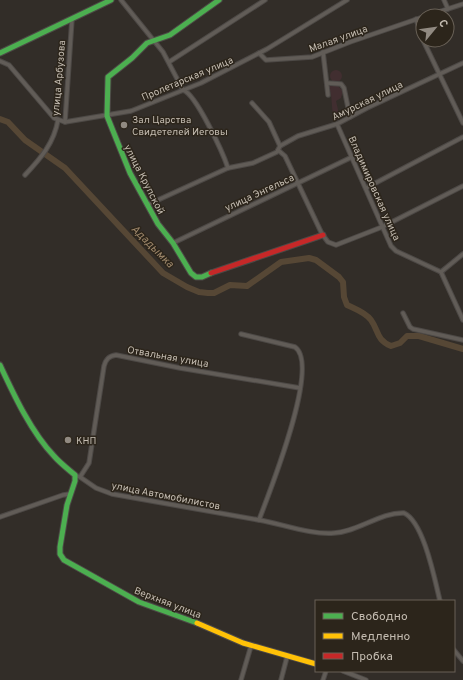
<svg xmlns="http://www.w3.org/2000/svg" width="463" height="680" viewBox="0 0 463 680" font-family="Overpass,sans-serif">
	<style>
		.green { fill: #412e30 }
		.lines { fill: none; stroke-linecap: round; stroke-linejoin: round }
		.river { stroke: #564735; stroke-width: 6 }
		.street-casing { stroke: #4d4946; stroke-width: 5.5 }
		.fast-casing { stroke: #4d4946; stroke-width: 7 }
		.slow-casing { stroke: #4d4946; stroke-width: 7 }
		.jam-casing { stroke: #4d4946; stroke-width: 7 }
		.street { stroke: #615c57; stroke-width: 3.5 }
		.fast { stroke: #4caf50; stroke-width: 5 }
		.slow { stroke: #ffc107; stroke-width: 5 }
		.jam { stroke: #c62828; stroke-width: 5 }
		.poi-dot { fill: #918a81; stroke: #2c251b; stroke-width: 1.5 }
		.labels { text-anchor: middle; stroke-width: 3; stroke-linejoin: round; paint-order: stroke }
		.street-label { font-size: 10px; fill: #c4bcb1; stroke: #2c251b }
		.poi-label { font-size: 10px; fill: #c4bcb1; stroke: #2c251b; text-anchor: start }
		.water-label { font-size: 11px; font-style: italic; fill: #a0896c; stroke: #2c251b }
	</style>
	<rect width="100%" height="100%" fill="#322d28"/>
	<g class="green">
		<circle cx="336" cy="76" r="6"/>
		<path d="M329,86H338L343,91L341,98L336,101L340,118L334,121L333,118L331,94Z"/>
	</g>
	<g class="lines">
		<path class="river" d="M0,119L8,122L25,140L65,168L163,273L187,287L199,292L208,293H214L230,285L247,286L281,262L309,258L316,260L339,277L343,282L344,297L347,305C355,309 365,312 371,320C379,331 376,340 391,346L400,343L407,336H419L463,349"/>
		<defs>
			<g id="street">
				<path d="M121,0L163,52L183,90C196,94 223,153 228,168"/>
				<path d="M444,0L448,9"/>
				<path d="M426,16L463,4"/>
				<path d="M416,19L423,39"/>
				<path d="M423,40L463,123"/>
				<path d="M323,52L328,95"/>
				<path d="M259,53L266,60L312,57L350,42L423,17"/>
				<path d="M0,61L9,65L54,118L65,122L131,111L201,83L267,49L347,0"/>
				<path d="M169,62L265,0"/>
				<path d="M327,83L341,84L344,88L350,117"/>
				<path d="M252,103L269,122L280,146"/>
				<path d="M65,122L72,19"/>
				<path d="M337,124L391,246L396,251L441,272L463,320"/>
				<path d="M278,150L285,156L322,234L328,242L336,245L382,227L463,186"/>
				<path d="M25,175C41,158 54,143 58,120"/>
				<path d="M366,188L463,137"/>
				<path d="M147,205L228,168L253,163L277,152L280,146L298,136L337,124L367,108L463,63"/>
				<path d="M173,243L352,157"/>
				<path d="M441,272L463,254"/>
				<path d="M403,313L410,327L413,329L463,340"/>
				<path d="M241,334L295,347C321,365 269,493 259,520"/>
				<path d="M75,475L80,477L96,488L112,494C161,503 210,511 259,520C282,524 311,535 334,533C358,532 380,512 404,513C424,522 435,581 440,601"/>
				<path d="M80,477L89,463L104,366C106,359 109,356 116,355L180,368L300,388"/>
				<path d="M0,517L63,495L70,494"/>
				<path d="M454,650L463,661"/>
				<path d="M343,671L366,680"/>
				<path d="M241,680L251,646"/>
				<path d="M281,680L287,657"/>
				<path d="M323,680L326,671"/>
			</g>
			<g id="fast">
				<path d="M0,53L111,0"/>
				<path d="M211,273L202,277H196L191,273L173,243L158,224L130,173L107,116L108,77L132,58L147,43L170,35L219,0"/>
				<path d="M0,365C14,395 31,432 54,456C60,463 68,469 75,475V481L67,505L60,547V554L64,560L139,602L197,623"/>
			</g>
			<path id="slow" d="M197,623L243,643L316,664"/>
			<path id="jam" d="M211,273L323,235"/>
		</defs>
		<use href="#street" class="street-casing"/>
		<use href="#fast" class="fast-casing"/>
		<use href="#slow" class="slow-casing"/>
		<use href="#jam" class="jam-casing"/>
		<use href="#street" class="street"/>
		<use href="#fast" class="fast"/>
		<use href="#slow" class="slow"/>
		<use href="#jam" class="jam"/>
	</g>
	<g class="poi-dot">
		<circle cx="124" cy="125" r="4"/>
		<circle cx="68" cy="440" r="4"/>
	</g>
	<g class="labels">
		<g class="street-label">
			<text transform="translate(338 38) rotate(-20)" y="4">Малая улица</text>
			<text transform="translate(58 78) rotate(-85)" y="4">улица Арбузова</text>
			<text transform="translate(187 78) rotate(-23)" y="4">Пролетарская улица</text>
			<text transform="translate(367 100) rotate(-26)" y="4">Амурская улица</text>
			<text transform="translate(145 179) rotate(63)" y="4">улица Крупской</text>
			<text transform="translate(375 188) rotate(66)" y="4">Владимировская улица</text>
			<text transform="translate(259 192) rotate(-25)" y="4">улица Энгельса</text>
			<text transform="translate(168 356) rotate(10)" y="4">Отвальная улица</text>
			<text transform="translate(166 495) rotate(11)" y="4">улица Автомобилистов</text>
			<text transform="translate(168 602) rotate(21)" y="4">Верхняя улица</text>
		</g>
		<g class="poi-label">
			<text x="132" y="123">Зал Царства<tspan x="132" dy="12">Свидетелей Иеговы</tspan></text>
			<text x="76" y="444">КНП</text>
		</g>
		<g class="water-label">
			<text transform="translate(153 246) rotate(45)" y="4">Ададымка</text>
		</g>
	</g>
	<rect x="315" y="600" width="140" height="72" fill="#2c251b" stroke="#696157"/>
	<rect x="323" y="613" width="20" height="6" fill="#4caf50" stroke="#696157"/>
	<text x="351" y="620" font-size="12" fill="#c4bcb1">Свободно</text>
	<rect x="323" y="633" width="20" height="6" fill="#ffc107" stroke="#696157"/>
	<text x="351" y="640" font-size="12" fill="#c4bcb1">Медленно</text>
	<rect x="323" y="653" width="20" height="6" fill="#c62828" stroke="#696157"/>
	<text x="351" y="660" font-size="12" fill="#c4bcb1">Пробка</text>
	<g transform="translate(435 28) rotate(61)"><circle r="19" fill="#2c251b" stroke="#696157"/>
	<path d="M0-3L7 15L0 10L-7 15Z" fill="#918a81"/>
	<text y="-6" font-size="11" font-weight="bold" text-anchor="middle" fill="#c4bcb1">С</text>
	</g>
</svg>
